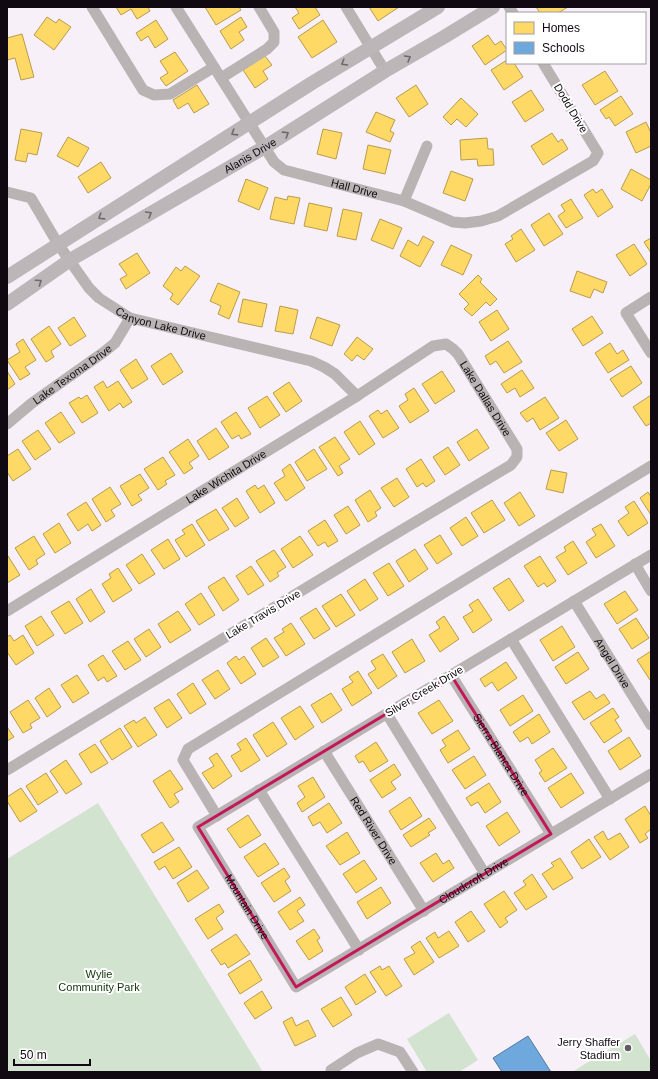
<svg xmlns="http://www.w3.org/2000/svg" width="658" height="1079" viewBox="0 0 658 1079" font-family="Helvetica,sans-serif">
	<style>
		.green { fill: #d2e3cf }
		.homes { fill: #ffd966; stroke: #b89b4d }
		.schools { fill: #6fa8dc; stroke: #53789f }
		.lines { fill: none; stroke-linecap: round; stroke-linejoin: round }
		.minor { stroke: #b9b4b3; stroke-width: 11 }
		.major { stroke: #bcb6b8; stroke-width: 14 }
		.oneway { stroke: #6f686d }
		.marked { fill: none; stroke: #c2185b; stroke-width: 3; stroke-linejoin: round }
		.poi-dot { fill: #625a63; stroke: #fff; stroke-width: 1.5 }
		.labels { text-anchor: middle; stroke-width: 4; stroke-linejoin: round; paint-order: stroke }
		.street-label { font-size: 11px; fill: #110912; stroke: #fff }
		.park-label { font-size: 11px; fill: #0e3508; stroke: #fff }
		.poi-label { font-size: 11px; fill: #110912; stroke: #fff; text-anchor: end }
	</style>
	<rect width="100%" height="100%" fill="#f8f0f9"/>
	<g class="green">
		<path d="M98,803L263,1072H7V859Z"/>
		<path d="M449,1013L478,1060L459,1072H427L407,1039Z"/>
		<path d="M635,1034L651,1061V1072H572Z"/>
	</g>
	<g class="homes">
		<path d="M116,7H148L150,11L137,19L131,9L121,15Z"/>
		<path d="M205,7H239L241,10L216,25Z"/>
		<path d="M295,7H315L320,15L299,29L292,18L299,13Z"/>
		<path d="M369,7H399L378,21Z"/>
		<path d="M536,7H568L558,13H540Z"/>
		<path d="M47,17L56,23L59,19L71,27L54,50L34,35Z"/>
		<path d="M241,17L247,27L239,32L244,40L231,49L220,31Z"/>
		<path d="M156,20L168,39L155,48L148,36L141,41L136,33Z"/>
		<path d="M323,20L337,42L312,58L298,37Z"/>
		<path d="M22,34L34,77L21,80L15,58L7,60V38Z"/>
		<path d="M488,35L495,45L501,41L507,50L485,65L472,46Z"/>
		<path d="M175,52L188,71L166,86L160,78L168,73L160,61Z"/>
		<path d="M265,56L272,65L263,71L268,79L255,88L243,70Z"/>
		<path d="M507,60V63H514L523,77L504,90L491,70Z"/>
		<path d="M605,71L618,91L595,105L582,85Z"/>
		<path d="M197,85L209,104L194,113L188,103L178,109L173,100Z"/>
		<path d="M416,85L428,104L409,117L396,98Z"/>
		<path d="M531,90L544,110L525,122L512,102Z"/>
		<path d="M621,96L633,114L615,126L609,117L606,119L600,110Z"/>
		<path d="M461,98L478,114L466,127L457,119L451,125L443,117Z"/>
		<path d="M376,112L395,120L390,131L394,133L390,142L366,132Z"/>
		<path d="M646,122L651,133V146L636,153L626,132Z"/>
		<path d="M21,129L42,133L37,155L28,153L26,162L15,160Z"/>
		<path d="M323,129L342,133L336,159L317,154Z"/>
		<path d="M552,133L558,142L562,139L568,149L543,165L531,146Z"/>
		<path d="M68,137L89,148L78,167L57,156Z"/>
		<path d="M487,138L488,149H493L494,165L478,166L477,159L461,160L460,140Z"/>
		<path d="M368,145L391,150L385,174L363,169Z"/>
		<path d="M101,162L111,178L88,193L78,177Z"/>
		<path d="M631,169L651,180V184L642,201L621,189Z"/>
		<path d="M451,171L473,179L465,201L443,193Z"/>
		<path d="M246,179L268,188L259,210L238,201Z"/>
		<path d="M593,189L596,193L602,189L613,207L598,217L584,195Z"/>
		<path d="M288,196L300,198L294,224L270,219L275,197L287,200Z"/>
		<path d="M571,199L583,218L566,228L558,216L565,211L561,205Z"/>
		<path d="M309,203L332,208L327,231L304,226Z"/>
		<path d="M343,209L362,213L356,240L337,236Z"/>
		<path d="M549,213L563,234L544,246L531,225Z"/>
		<path d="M380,219L402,228L393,249L371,240Z"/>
		<path d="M521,229L535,250L516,262L505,244L513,239L511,236Z"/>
		<path d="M423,236L434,242L420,267L400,256L408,240L418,246Z"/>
		<path d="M651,238V253L644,242Z"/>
		<path d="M634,244L647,264L630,276L616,255Z"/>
		<path d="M451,245L472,255L463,275L441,265Z"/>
		<path d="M137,253L150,273L126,289L120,279L127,275L119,264Z"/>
		<path d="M185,266L200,276L178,305L170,299L173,294L163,286L176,267L181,271Z"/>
		<path d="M577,271L607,282L603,293L594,289L590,298L570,291Z"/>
		<path d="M478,275L482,279L480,282L497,299L490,306L486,302L472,316L464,309L469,304L459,294Z"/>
		<path d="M218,283L240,292L229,319L218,314L221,306L210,301Z"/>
		<path d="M243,299L267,304L262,327L238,322Z"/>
		<path d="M280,306L298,310L293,334L275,331Z"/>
		<path d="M497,310L509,329L491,341L479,322Z"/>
		<path d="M592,316L603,333L583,346L572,329Z"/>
		<path d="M74,317L86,336L70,346L58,328Z"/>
		<path d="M317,317L340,325L332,346L310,338Z"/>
		<path d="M49,326L61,344L51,351L54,357L46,362L31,339Z"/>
		<path d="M357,337L373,349L364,360L357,355L352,361L344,354Z"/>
		<path d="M23,339L36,360L25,367L30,374L20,380L7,360L20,352L16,344Z"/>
		<path d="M508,341L522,362L504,373L496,361L490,365L485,356Z"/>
		<path d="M610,343L617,354L623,350L629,360L608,373L595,353Z"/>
		<path d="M171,353L183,372L163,385L151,366Z"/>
		<path d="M136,359L148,379L132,389L120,370Z"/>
		<path d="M631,366L642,383L622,397L610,379Z"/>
		<path d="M522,370L534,388L520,397L515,388L507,393L501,384Z"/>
		<path d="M7,371L15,384L7,390Z"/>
		<path d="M442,371L455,391L435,404L422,384Z"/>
		<path d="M103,381L107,388L118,381L132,402L123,408L120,403L109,411L94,387Z"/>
		<path d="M289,382L302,401L286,412L273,393Z"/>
		<path d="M414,388L429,411L410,423L399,406L408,400L405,394Z"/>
		<path d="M87,395L98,413L82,423L69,403L79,397L81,399Z"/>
		<path d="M651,395V423L646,426L633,407Z"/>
		<path d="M267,396L280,415L260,428L248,408Z"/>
		<path d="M545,397L559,418L540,430L533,418L527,422L520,413Z"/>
		<path d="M378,410L381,414L387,410L399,428L383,438L369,416Z"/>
		<path d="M61,412L75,433L59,443L45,423Z"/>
		<path d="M236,412L251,434L241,439L239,435L232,439L221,422Z"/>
		<path d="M566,420L578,439L559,451L546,433Z"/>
		<path d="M360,421L375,444L359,455L344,432Z"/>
		<path d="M216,428L229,447L209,460L197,441Z"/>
		<path d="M477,429L489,448L469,461L457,442Z"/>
		<path d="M38,430L51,449L35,460L22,441Z"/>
		<path d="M335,437L350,459L339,466L343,473L338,476L319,447Z"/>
		<path d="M188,439L199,456L189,463L193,468L184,474L169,452Z"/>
		<path d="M448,447L460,465L445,475L433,457Z"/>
		<path d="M18,449L31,469L13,481L7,472V456Z"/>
		<path d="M314,449L327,469L307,481L295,462Z"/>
		<path d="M163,457L175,475L165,481L167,484L158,490L144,469Z"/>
		<path d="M421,459L435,481L426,487L423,483L417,487L406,469Z"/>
		<path d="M290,464L305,488L286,501L274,483L285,476L282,470Z"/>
		<path d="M551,470L567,473L563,493L546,489Z"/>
		<path d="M140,474L149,488L138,495L142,500L132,506L120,486Z"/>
		<path d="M397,478L409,497L394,507L381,488Z"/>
		<path d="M255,485L258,489L264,485L275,503L260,513L246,491Z"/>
		<path d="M110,487L121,504L111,510L115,516L106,522L92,499Z"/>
		<path d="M370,490L381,508L375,512L377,516L368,522L355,500Z"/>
		<path d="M520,492L535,516L519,526L504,503Z"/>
		<path d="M648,492L651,497V515L640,498Z"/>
		<path d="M237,498L249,518L235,527L222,508Z"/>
		<path d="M492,500L505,520L484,533L471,513Z"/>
		<path d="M634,501L648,523L628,536L618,521L629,513L625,507Z"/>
		<path d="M86,502L101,525L92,531L88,524L78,531L67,514Z"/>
		<path d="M348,506L360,525L346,534L334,515Z"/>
		<path d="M216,509L229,529L209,541L196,521Z"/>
		<path d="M466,517L478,536L462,546L450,528Z"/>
		<path d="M325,520L338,541L328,547L325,542L318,546L308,531Z"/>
		<path d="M59,523L71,543L55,553L43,534Z"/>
		<path d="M192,524L205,545L186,557L175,540L185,534L182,530Z"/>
		<path d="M601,524L615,546L596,558L586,542L596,535L592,529Z"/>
		<path d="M440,535L452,554L437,564L424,545Z"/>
		<path d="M34,536L45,554L36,560L38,564L29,570L15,548Z"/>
		<path d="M300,536L313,555L293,568L281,549Z"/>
		<path d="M168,539L180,559L164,569L151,550Z"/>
		<path d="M573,541L587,563L568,575L556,557L566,551L564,547Z"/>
		<path d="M415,549L428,569L409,582L396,561Z"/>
		<path d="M274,550L286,567L277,573L279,576L270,582L256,561Z"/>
		<path d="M142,554L155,574L139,584L126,565Z"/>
		<path d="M8,556L20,575L7,583V557Z"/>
		<path d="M540,556L556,581L547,587L544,583L538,587L524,566Z"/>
		<path d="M389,563L404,586L388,596L373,573Z"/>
		<path d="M251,566L264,585L248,595L236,576Z"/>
		<path d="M118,568L132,590L113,602L102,584L111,578L109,574Z"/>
		<path d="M224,577L239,600L223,611L208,587Z"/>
		<path d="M509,578L524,601L509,611L493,588Z"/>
		<path d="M365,579L378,599L360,611L347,591Z"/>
		<path d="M91,589L105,612L90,622L76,599Z"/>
		<path d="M625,591L638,610L617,624L604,604Z"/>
		<path d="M201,593L215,615L199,625L185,604Z"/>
		<path d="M341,594L355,615L336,627L322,606Z"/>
		<path d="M478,599L492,620L473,633L463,617L473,611L469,605Z"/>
		<path d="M69,601L83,623L65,634L51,612Z"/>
		<path d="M316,608L330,629L314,639L300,618Z"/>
		<path d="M178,611L191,630L170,643L158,624Z"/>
		<path d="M41,616L54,635L37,646L25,626Z"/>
		<path d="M444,616L459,639L440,652L429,635L440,628L436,622Z"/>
		<path d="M636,618L649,638L632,649L619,629Z"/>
		<path d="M291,623L305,644L286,656L274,638L284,632L282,629Z"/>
		<path d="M562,626L575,647L553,661L540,640Z"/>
		<path d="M149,629L161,647L146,657L134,639Z"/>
		<path d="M10,635L14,641L23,635L34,653L16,665L7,652V637Z"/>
		<path d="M266,638L279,657L263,667L251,648Z"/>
		<path d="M412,639L425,661L405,673L392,652Z"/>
		<path d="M128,641L141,660L125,670L112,651Z"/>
		<path d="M651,651V680H650L637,660Z"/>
		<path d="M578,652L589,669L566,684L555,667Z"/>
		<path d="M383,654L397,676L378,689L368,674L376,669L371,661Z"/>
		<path d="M103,655L117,676L107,682L104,677L98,681L88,665Z"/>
		<path d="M236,656L239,660L244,656L256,674L241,684L227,663Z"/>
		<path d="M506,662L517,678L498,691L492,682L485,687L480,679Z"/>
		<path d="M218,670L230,689L215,699L202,680Z"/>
		<path d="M358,671L372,693L352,706L342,689L353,682L349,677Z"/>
		<path d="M77,675L89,693L73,703L61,685Z"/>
		<path d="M193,683L206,704L190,714L177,694Z"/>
		<path d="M49,688L61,707L47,717L35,698Z"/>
		<path d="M590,691L596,699L604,694L610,703L584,720L572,702Z"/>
		<path d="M331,693L342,710L322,723L311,705Z"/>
		<path d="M523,695L533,711L510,726L500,710Z"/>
		<path d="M169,699L182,718L167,728L154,708Z"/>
		<path d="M28,700L40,718L30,724L32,728L23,733L10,712Z"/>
		<path d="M439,700L453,721L432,734L418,713Z"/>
		<path d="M300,706L314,727L295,740L281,718Z"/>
		<path d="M613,708L619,717L615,720L622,731L604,743L590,723Z"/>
		<path d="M539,714L550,732L532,744L528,737L520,742L513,732Z"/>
		<path d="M145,717L157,735L138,747L124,726L134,720L136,723Z"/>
		<path d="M273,722L287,744L267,757L253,735Z"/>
		<path d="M7,727L14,737L7,741Z"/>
		<path d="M120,728L132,747L112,760L100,741Z"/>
		<path d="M458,730L470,749L448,763L440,750L446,746L442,740Z"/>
		<path d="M629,737L641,756L620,770L608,751Z"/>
		<path d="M246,738L260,760L241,772L231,756L241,750L237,744Z"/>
		<path d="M376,742L388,761L370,772L363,761L359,763L355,756Z"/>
		<path d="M95,744L108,763L91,773L79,754Z"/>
		<path d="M553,748L567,768L545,782L539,773L542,771L535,760Z"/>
		<path d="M217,753L232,776L213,789L202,773L214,766L209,758Z"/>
		<path d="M474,756L486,775L465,789L452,770Z"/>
		<path d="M66,760L82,784L66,794L50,771Z"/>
		<path d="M394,764L401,775L391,782L396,789L382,798L370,780Z"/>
		<path d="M170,770L183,789L174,794L179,802L170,808L153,781Z"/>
		<path d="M46,773L58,792L38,805L26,786Z"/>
		<path d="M571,773L584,793L561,808L548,788Z"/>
		<path d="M313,777L325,797L302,812L297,803L305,797L298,786Z"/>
		<path d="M489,783L501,802L485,813L478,802L471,806L466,798Z"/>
		<path d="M21,788L37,811L20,822L7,801V797Z"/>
		<path d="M410,797L422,816L401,830L389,811Z"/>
		<path d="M329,803L342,823L327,833L320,822L313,826L308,817Z"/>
		<path d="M645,806L651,816V829L645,834L648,838L640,843L625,819Z"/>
		<path d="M507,812L520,832L499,846L486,826Z"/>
		<path d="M248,815L261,835L240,848L227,829Z"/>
		<path d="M429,818L436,828L428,833L430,835L411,847L403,835Z"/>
		<path d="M162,822L174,840L153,853L141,835Z"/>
		<path d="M603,831L608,840L620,833L629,847L610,860L594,837Z"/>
		<path d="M347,832L360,853L340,865L326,846Z"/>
		<path d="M589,839L601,857L582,869L571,852Z"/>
		<path d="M265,843L279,864L258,877L244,857Z"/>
		<path d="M179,847L192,867L173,879L165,866L159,870L154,862Z"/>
		<path d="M436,853L443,864L449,860L454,868L433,882L420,863Z"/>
		<path d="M560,858L573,878L553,890L542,874L554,866L551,863Z"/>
		<path d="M364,860L377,879L356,893L343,874Z"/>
		<path d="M284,868L290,877L285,881L291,891L274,902L261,883Z"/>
		<path d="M197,870L209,888L188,902L177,883Z"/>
		<path d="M532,874L547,897L526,910L514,893L526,885L523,881Z"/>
		<path d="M381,887L391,903L367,919L357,902Z"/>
		<path d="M504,891L517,910L505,918L508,922L500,928L484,904Z"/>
		<path d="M300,897L305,905L297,911L304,921L290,930L278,912Z"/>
		<path d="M219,904L224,912L216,918L223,929L208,939L195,919Z"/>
		<path d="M471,911L485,931L468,942L455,922Z"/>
		<path d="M314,929L320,938L317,940L323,951L309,960L296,941Z"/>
		<path d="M449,931L459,946L439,958L426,938L435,932L438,938Z"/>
		<path d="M236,934L250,954L228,968L225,963L221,965L211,950Z"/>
		<path d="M420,941L434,962L414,975L404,959L415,953L411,947Z"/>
		<path d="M250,960L262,980L240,994L228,974Z"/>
		<path d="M380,966L382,970L389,966L402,986L386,996L370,972Z"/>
		<path d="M365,974L376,992L356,1005L345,987Z"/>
		<path d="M262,991L272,1008L255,1019L244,1003Z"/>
		<path d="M341,997L352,1015L333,1027L321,1009Z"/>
		<path d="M292,1017L296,1026L308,1020L316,1036L295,1046L283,1022Z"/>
	</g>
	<path class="schools" d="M528,1036L551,1072H502L493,1058Z"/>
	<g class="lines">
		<g class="minor">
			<path d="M92,7L143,90L154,95L170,94L214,67"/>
			<path id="s1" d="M176,7L274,162L284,170L404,201L453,222L465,223L481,221L498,216L593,161L598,153L543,63"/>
			<path d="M346,7L385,71"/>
			<path d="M509,7L513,13"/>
			<path d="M221,78L267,49L274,42V32L259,7"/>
			<path id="s2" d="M7,192L31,198L58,244L89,288L99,298L130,318L311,361L324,367L335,374L357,396"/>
			<path d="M404,201L427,146"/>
			<path d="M651,297L626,313L651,353"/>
			<path id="s3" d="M7,424L32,403L104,352L115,343L130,318"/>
			<path id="s4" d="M651,555L198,827L296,987L651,774"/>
			<path d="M635,564L651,591"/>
			<path id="s5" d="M574,601L651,725"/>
			<path id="s6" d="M7,611L357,396L433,346L446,344L453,349L458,354L517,449V457L511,465L380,543L7,770"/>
			<path d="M511,639L610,799"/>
			<path id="s7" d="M451,675L551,834"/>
			<path d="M387,714L485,874"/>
			<path id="s8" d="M324,751L424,911"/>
			<path d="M259,790L359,950"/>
			<path d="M217,816L183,760L188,749L651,466"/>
			<path d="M333,1072L331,1070L357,1053L378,1044L400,1052L413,1072"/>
		</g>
		<g class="major">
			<path d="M7,277L312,83L438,7"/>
			<path id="s9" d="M7,304L70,260L265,147L385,71L444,37L493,7"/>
		</g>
	</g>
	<defs><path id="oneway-chevron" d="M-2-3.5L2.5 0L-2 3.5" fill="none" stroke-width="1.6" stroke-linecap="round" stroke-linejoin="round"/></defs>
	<g class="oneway">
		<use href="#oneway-chevron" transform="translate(408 58) rotate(-30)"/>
		<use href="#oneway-chevron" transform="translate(344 63) rotate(149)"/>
		<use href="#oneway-chevron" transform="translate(234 133) rotate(148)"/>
		<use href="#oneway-chevron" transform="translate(286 134) rotate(-32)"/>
		<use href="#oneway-chevron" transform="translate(149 214) rotate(-30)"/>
		<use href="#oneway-chevron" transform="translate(101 217) rotate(148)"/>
		<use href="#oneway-chevron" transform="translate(39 282) rotate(-35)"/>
	</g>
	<path class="marked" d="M451,675L551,834L296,987L198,827Z"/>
	<circle class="poi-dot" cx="628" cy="1048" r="4"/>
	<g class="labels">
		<g class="street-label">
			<text transform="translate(571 108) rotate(59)" y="4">Dodd Drive</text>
			<text dy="4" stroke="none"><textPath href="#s9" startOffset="285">Alanis Drive</textPath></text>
			<text dy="4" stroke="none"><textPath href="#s1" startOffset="269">Hall Drive</textPath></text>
			<text dy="4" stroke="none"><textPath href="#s2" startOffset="214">Canyon Lake Drive</textPath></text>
			<text dy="4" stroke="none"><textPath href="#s3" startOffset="82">Lake Texoma Drive</textPath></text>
			<text dy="4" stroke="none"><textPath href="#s6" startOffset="583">Lake Dallas Drive</textPath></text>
			<text dy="4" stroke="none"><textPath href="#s6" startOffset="257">Lake Wichita Drive</textPath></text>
			<text transform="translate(263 614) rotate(-31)" y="4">Lake Travis Drive</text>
			<text dy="4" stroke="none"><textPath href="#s5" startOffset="73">Angel Drive</textPath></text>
			<text transform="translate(424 691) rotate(-31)" y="4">Silver Creek Drive</text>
			<text dy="4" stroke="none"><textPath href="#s7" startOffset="94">Sierra Blanca Drive</textPath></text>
			<text dy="4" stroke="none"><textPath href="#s8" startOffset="94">Red River Drive</textPath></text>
			<text dy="4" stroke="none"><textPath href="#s4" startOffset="923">Cloudcroft Drive</textPath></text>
			<text dy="4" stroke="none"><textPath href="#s4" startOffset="622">Mountain Drive</textPath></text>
		</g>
		<g class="park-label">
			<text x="99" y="978">Wylie<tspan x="99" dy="13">Community Park</tspan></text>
		</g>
		<g class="poi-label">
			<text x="620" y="1046">Jerry Shaffer<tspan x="620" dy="13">Stadium</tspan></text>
		</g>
	</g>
	<rect width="658" height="1079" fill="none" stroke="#110912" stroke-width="16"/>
	<rect x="506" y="12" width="140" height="52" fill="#ffffff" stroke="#a09da0"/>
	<rect x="514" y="22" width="20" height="12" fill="#ffd966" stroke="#a09da0"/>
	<text x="542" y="32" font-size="12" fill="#110912">Homes</text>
	<rect x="514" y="42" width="20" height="12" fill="#6fa8dc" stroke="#a09da0"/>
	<text x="542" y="52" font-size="12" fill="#110912">Schools</text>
	<path d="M14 1059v6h76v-6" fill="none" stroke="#110912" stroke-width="2"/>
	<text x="20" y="1059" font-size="12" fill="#110912" stroke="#ffffff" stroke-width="3" paint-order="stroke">50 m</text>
</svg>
